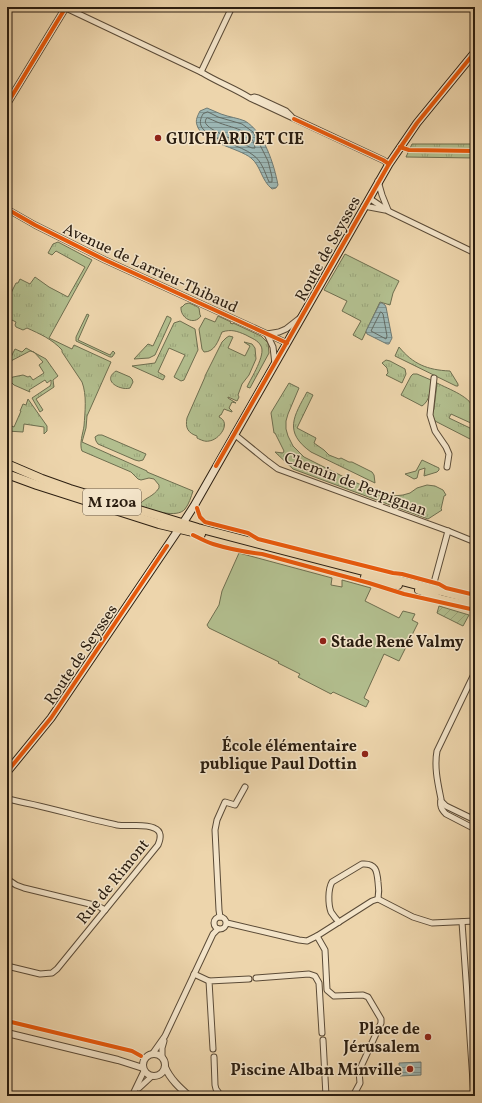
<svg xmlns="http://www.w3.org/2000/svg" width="482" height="1103" viewBox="0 0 482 1103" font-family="Vollkorn,serif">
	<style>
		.grass { fill: url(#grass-tufts); stroke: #6e6e4f }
		.garden { fill: url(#garden-furrows); stroke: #6e6e4f }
		.pitch { fill: #b2be8e; stroke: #6e6e4f }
		.water { fill: url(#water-rules); stroke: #6e7972 }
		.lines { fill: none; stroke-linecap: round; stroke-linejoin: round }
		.shore { stroke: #636a62; stroke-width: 1 }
		.minor-casing { stroke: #5b4b37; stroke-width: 7 }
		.tertiary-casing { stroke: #5b4b37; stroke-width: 8 }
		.secondary-casing { stroke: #2a1d10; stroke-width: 9 }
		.primary-casing { stroke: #2a1d10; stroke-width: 10 }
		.minor { stroke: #f3e4c9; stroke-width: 5 }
		.tertiary { stroke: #f3e4c9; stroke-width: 6 }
		.secondary { stroke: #f3e4c9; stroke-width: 7 }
		.primary { stroke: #edd5ac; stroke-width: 8 }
		.cycleway-casing { stroke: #f3e4c9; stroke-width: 6 }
		.cycleway { stroke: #e8590c; stroke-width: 4 }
		.poi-dot { fill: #8f2418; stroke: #f3e4c9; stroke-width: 1.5 }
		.labels { text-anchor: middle; stroke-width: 3; stroke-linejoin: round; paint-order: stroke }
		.shield { fill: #f3e4c9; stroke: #665948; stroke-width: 1 }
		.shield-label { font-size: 15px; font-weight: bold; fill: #2a1d10 }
		.poi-label { font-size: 16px; font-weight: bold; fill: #2a1d10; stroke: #f3e4c9; text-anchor: end }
		.street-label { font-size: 16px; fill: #2a1d10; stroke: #f3e4c9 }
	</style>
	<defs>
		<pattern id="grass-tufts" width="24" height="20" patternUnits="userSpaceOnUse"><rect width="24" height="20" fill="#b2be8e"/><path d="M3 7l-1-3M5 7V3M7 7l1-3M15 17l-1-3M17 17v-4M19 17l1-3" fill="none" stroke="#99a379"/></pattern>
		<pattern id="garden-furrows" width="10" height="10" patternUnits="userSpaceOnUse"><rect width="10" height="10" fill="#b2be8e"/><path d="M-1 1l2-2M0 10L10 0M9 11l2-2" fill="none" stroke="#99a379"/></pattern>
		<pattern id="water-rules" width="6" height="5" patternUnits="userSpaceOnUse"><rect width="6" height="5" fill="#9cb6b3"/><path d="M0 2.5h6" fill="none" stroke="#7f9390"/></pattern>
	</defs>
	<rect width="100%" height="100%" fill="#edd5ac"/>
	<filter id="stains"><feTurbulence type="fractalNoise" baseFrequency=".005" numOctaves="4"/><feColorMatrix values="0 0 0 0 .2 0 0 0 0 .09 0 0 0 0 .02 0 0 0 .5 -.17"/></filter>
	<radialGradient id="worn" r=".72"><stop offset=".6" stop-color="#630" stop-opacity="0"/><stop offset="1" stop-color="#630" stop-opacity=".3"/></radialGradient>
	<g class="grass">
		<path d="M412,144H475V158L406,157Z"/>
		<path d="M58,242L92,260L49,338L72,349L74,345L111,362L87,416L86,428L82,442L147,471V472L193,491C191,497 189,504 185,509C177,519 151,510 140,506V504C146,497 153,497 159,488V485L154,479L149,478L141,480L138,479L131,472L82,451C79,444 83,433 84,426C85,412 87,395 82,382L62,352V350C52,339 40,334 27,328L23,330L16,327L15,325L16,322L10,319L7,322V301L16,283H18L20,279L30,284L35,277L49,287L68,297L85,267L56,251L52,255L48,253L53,244Z"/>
		<path d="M345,254L399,281L393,293L390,305L380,302L362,340L353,335L361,321L342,311L347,301L324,290Z"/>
		<path d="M189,303L196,306L199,308L200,315L201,316C194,326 180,318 181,307H182L185,304Z"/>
		<path d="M87,314L89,315L78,340L110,355L113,351L115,353L112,357H110L76,341V337Z"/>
		<path d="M167,316L171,318V320L155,355L149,358L134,359L148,344L153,346Z"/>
		<path d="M218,316L231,322L230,323L233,324V323L261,336L268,343L269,353L250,388L247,387C251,378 266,355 261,346C258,340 251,338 246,335C237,331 231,329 222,332C218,341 215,352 204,352L202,349L199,329L205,318L215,322Z"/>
		<path d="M180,321L195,329L198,350L197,352L184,380L181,381L174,377L185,355L169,348L158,372L165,376L163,380L132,366L155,363L174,323Z"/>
		<path d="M229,336L233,337L228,348L245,356L250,346L244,342L252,344L255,348L256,359L249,375L242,384L238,395L239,397L237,401L228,397V398L236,403L232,402L229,408L232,411V412L224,409L221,415H220L219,417C232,423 219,440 209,441C205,442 201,440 197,438V436C188,433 185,428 187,418L205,377V376L222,342L226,338Z"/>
		<path d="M399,347C413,364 427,370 450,371L458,384V386H456L395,356Z"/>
		<path d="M26,348L46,359L58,376L53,380L54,387L36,399L43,410L40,412L32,398L50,386L51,384V380L47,383L45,380L29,390L30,392L14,385L11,382V378L13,377L23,375L28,377L30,376L33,380L44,373L39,365L43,362L34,352L30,351L7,363V361H9L15,349L22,352Z"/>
		<path d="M386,360L390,361L405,369L406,374L402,383L386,375L388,373L387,368L382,363Z"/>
		<path d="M116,371L130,377L132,379L133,382L130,388C121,391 101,381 116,371Z"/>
		<path d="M413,374H417L431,380C431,388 430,401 422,406L401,395L411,376Z"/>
		<path d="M289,383L299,388L288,414L286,421V429L288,436L293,446L304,457L350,480L384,495L393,496L403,495L410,493L417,488L427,485L435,486L443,490L446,495L444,496L441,509L442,510L428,519L293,469L275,452L283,453L284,451L275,433H274L271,413L272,411Z"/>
		<path d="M437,383C448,389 473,397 474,411C475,415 473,420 473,424L451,414L449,418L470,428L472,432L470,439L435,421L432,414L434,409Z"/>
		<path d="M307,392L313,395L297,428L316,438L314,443L324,450L329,455L339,459L341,458L349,462H352L372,472L374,475L375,483L311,452C283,432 294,416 307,392Z"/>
		<path d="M28,399L47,426V431L44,434V427L24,424L23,432L7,431V424L14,427L21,411H20L23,404L26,405Z"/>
		<path d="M98,435H102L146,454L143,460L139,461L135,460L98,444L96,441L95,437Z"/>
		<path d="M422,460L439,468V470L437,472L424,476L425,468L419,470L417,478L414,479L405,474L416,471Z"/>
	</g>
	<path class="garden" d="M439,606L469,615L463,626L437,613Z"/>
	<path class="pitch" d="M239,553L332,578L331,585L342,587V580L371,588L365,601L399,618L403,611L415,614L412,620L418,623L399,661L384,654L364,698L369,701L366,707L333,692L331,694L298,677L300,674L278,663L279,662L209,628L207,625L219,605L222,591Z"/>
	<g class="water">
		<path d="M207,108C212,110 216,112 221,114C229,117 238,118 245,121C264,132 274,164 278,185L276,188L272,189C261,180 261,166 251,158C239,148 201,142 197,125C195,120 198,115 200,111Z"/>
		<path d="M380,303H382L385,305L386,307L392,338L389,344H387L367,334L366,331Z"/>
		<path d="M421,1062V1075L400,1076L399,1063Z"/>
	</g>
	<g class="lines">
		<g class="shore">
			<path d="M208,112L218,117L242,124L253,132L257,139L268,161L272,177V182H269C265,173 262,161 253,155C241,145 212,140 203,129C199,124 200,119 203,114Z"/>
			<path d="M208,118C211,119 214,121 217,122C231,128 253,129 255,148H252C243,144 211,131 207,125C205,123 205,122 206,119Z"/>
			<path d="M381,312L383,314L387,336L386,339L371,331L380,313Z"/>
		</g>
		<defs>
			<g id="minor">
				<path d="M66,8L201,72L232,7"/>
				<path d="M201,72C217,82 234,88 250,98L383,160L389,164"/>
				<path d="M251,98L254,97L258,98L286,111L291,116"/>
				<path d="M378,181L382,195L388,210"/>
				<path d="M369,198L388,211L475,253"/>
				<path d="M364,206L385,210"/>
				<path d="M7,209L35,225L105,260L287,343"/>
				<path d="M275,364L273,347L267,334L279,332L286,329L300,318"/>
				<path d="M434,378L430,415L435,431L446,447L449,454L447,467"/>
				<path d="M234,434L266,460L278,469L448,531L475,542"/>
				<path d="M432,590L448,531"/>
				<path d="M475,672L437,751C434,767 438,784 441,799C441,801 440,804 441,806C441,809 443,811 446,814L473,828L475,827"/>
				<path d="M7,799C44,806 80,817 117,825C128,827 144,823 154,828C162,831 161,838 158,845L57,969L52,973L40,974L7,966"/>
				<path d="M441,801L446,806L475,820"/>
				<path d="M7,879L16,885L24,888L98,906L105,910"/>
				<circle cx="220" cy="923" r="6"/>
				<path d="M220,917L219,910L215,830L217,820L225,802L235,805L245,787"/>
				<path d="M339,922C336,919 333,915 331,912C328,904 328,889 332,882L362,864C376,863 377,871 378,882C379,888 379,893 378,899"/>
				<path d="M462,922L474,1096"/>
				<path d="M227,923L299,940L307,941L317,936L372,901L378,899L413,917L432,923L475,921"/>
				<path d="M317,936L325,950L327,990L334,996L363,995L368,997L381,1019V1023L359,1071L360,1083L353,1096"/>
				<path d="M194,974L209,981"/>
				<path d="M256,978L309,974L315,976L319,983L322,1033"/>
				<path d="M323,1040L326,1096"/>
				<path d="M213,1049L209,981L249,979"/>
				<path d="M153,1053L165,1036L213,934L218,929"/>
				<path d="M162,1057V1048L164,1041"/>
				<path d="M214,1057L215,1085L216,1089L221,1096"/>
				<path d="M139,1088L152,1076"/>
				<path d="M132,1096L144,1071"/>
			</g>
			<g id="tertiary">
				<path d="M7,104L66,7"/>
				<path d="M7,1033L118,1060L143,1068"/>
				<circle cx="154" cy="1065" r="11"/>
				<path d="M165,1067C170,1079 180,1088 189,1096"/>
			</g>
			<path id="secondary" d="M7,772L51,718L183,523L194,506L389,164L417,123L475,52"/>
			<g id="primary">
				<path d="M7,464L42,479L70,489L198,528L475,600"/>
				<path d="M7,474L37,485L159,524L201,534"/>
				<path d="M365,577L385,583L398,585"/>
				<path d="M419,590C426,592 433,596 440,599C451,602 463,604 475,606"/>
			</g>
		</defs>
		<use href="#minor" class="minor-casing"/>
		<use href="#tertiary" class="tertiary-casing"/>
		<use href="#secondary" class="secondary-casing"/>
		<use href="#primary" class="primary-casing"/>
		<use href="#minor" class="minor"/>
		<use href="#tertiary" class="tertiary"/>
		<use href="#secondary" class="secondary"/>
		<use href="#primary" class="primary"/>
		<defs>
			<g id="cycleway">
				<path d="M7,104L66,7"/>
				<path d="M294,119L383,160L389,164"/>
				<path d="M400,147L409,150L475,151"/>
				<path d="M7,209L35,225L105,260L287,343"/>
				<path d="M216,466L389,164L417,123L475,52"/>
				<path d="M197,508L200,517L205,522L248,533L258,539L393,573L402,574L439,584L446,588L475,595"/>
				<path d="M193,535C199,538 206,542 213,544C229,549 245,552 262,554L369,583L404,594L475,610"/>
				<path d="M7,772L51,718L167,546"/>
				<path d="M7,1021L132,1051L141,1056"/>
			</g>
		</defs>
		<use href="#cycleway" class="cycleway-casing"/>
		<use href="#cycleway" class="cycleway"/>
	</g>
	<g class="poi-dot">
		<circle cx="158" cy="138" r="4"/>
		<circle cx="323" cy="641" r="4"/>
		<circle cx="365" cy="754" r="4"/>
		<circle cx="428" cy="1037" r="4"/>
		<circle cx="410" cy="1069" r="4"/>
	</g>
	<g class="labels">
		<rect class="shield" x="83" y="489" width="58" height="26" rx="3"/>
		<g class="shield-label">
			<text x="112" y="507">M 120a</text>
		</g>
		<g class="poi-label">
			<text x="166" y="144" text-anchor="start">GUICHARD ET CIE</text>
			<text x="331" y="647" text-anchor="start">Stade René Valmy</text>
			<text x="357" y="751">École élémentaire<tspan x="357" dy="18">publique Paul Dottin</tspan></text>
			<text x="420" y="1034">Place de<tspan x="420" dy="18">Jérusalem</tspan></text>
			<text x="402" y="1075">Piscine Alban Minville</text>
		</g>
		<g class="street-label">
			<text transform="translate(327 248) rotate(-61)" y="6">Route de Seysses</text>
			<text transform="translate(151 267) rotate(25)" y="6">Avenue de Larrieu-Thibaud</text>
			<text transform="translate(356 483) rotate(21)" y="6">Chemin de Perpignan</text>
			<text transform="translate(80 654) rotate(-56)" y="6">Route de Seysses</text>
			<text transform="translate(112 881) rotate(-51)" y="6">Rue de Rimont</text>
		</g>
	</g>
	<rect width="482" height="1103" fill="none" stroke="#edd5ac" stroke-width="24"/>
	<rect x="8" y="8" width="466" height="1087" fill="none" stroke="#2a1d10" stroke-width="2"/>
	<rect x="12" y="12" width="458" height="1079" fill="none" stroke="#2a1d10"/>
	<rect width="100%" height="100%" filter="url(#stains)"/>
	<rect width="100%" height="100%" fill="url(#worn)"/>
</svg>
